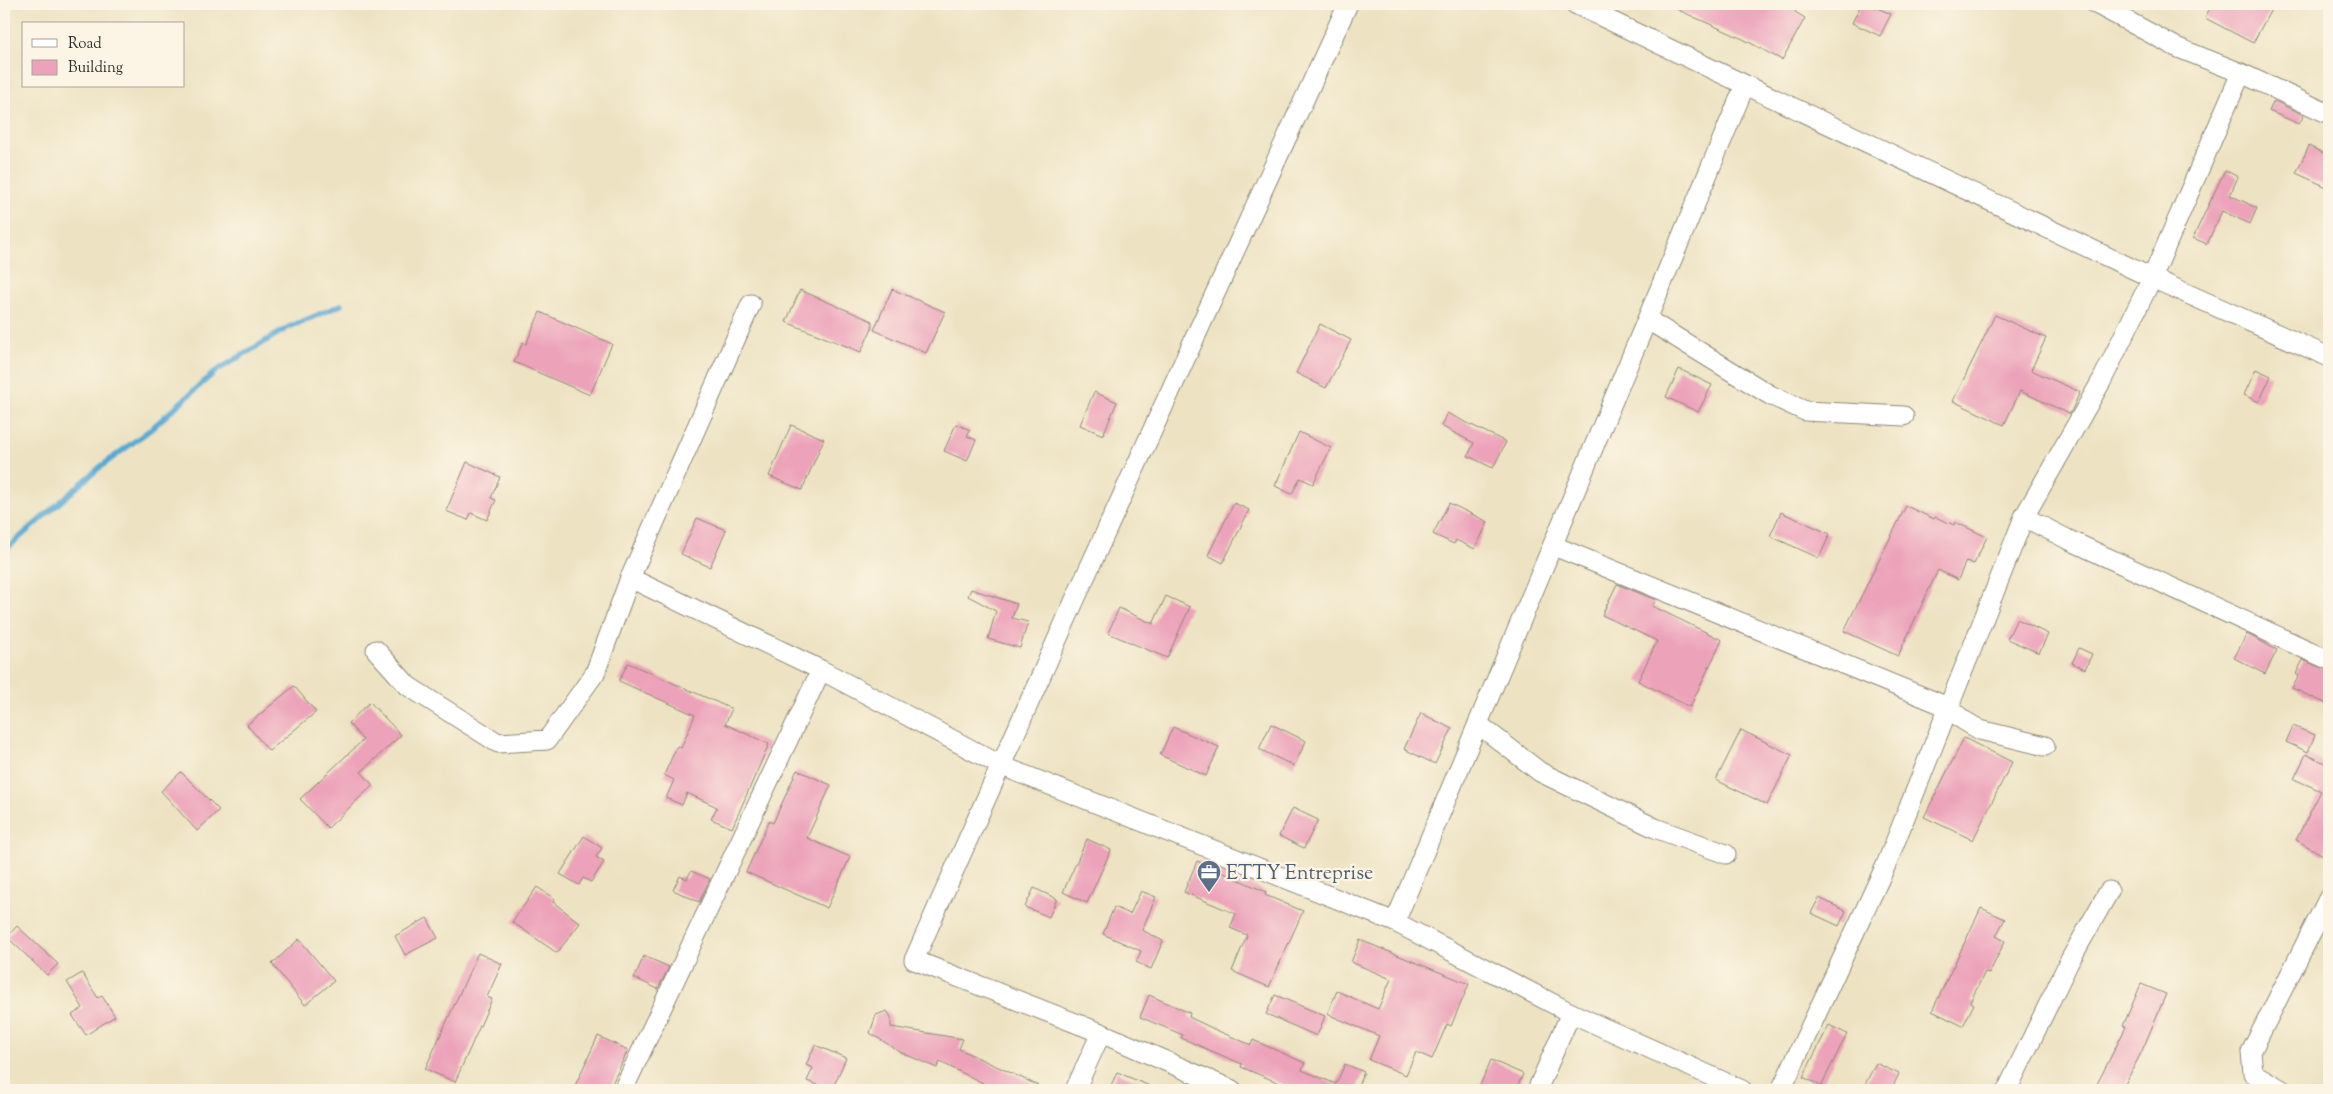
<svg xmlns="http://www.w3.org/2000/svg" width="2333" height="1094" viewBox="0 0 2333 1094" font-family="'Sorts Mill Goudy',serif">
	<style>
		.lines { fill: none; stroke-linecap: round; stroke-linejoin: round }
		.stream { stroke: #59a9d3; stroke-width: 5.5 }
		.building { fill: #eca2b9 }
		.street-casing { stroke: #8c8777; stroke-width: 21 }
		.street { stroke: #fff; stroke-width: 19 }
		.labels { text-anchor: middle; stroke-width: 4.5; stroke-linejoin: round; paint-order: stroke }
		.service-label { font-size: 20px; fill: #4e5e75; stroke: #fcf5e5; text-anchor: start }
	</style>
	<rect width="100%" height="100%" fill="#fcf5e5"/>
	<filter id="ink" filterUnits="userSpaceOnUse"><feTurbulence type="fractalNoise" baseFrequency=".02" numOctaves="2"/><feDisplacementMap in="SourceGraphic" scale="10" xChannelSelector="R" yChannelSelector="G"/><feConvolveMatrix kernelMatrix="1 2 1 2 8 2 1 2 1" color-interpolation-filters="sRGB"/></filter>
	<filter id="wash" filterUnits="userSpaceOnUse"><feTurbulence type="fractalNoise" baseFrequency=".0096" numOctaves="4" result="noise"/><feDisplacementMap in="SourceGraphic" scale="20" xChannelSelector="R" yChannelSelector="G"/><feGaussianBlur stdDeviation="1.12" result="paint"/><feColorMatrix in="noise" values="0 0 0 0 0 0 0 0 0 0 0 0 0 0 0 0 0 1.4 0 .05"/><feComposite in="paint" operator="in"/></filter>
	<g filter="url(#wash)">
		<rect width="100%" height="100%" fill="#ede3c3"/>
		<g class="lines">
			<path class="stream" d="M4,551L99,468L151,429L216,371L289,327L341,305"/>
		</g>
		<g id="blocks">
			<g class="building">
				<path d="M1665,4H1799L1795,12L1805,18L1782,60L1743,39Z"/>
				<path d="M1861,4H1868L1891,14L1880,36L1852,23Z"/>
				<path d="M2212,4H2274L2253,43L2205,18Z"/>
				<path d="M2274,101L2304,115L2299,124L2269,111Z"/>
				<path d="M2309,146L2329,156V188L2296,173Z"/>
				<path d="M2225,170L2238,177L2230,195L2257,208L2250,224L2222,211L2207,244L2193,238Z"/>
				<path d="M892,289L945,312L926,353L874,330Z"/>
				<path d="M800,290L872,321V328L861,352L786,322Z"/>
				<path d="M540,312L612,344L590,395L514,362L523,342L526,344Z"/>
				<path d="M1995,315L2046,338L2031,370L2080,392L2070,414L2020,391L2004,425L1953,401Z"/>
				<path d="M1320,324L1351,340L1326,388L1296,373Z"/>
				<path d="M1679,369L1712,385L1698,412L1666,397Z"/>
				<path d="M2256,369L2271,376L2259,402L2244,395Z"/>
				<path d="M1094,392L1117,402L1103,435L1080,425Z"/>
				<path d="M1447,413L1506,442L1493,468L1468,456L1474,443L1441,426Z"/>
				<path d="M956,424L970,430L967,436L976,440L967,461L944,451Z"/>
				<path d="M791,425L824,439L802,490L769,476Z"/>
				<path d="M1299,432L1331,448L1313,484L1300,478L1292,494L1275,486Z"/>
				<path d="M467,462L500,477L491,498L496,500L487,520L471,513L468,520L446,511Z"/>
				<path d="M1234,503L1249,510L1223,563L1208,555Z"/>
				<path d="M1449,503L1488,522L1475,549L1456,540L1454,544L1433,534Z"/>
				<path d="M1906,506L1934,519L1935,517L1954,525L1955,522L1987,537L1974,564L1966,561L1958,580L1938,570L1898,656L1844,631Z"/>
				<path d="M1781,512L1830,534L1819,558L1770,536Z"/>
				<path d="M697,518L726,530L710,567L681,554Z"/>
				<path d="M1617,584L1656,600L1652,606L1722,640L1690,707L1638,681L1657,641L1602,615Z"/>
				<path d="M971,589L1017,604L1012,618L1028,622L1020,648L988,639L996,611L968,596Z"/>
				<path d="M1166,596L1190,607L1167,658L1108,633L1119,608L1153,624Z"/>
				<path d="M2017,619L2048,634L2039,653L2007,639Z"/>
				<path d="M2247,634L2277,650L2265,674L2234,658Z"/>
				<path d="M2079,648L2092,654L2085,669L2072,663Z"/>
				<path d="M2303,660L2329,671V705L2292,688L2299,676L2296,674Z"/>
				<path d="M628,663L732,709L725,724L769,744L732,828L711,819L717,807L687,793L682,805L666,798L674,780L664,775L677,746L681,748L695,715L619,681Z"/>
				<path d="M294,686L316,712L269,751L247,725Z"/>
				<path d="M370,702L401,735L361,772L373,785L328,828L300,799L363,740L348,723Z"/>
				<path d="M1421,713L1452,729L1435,764L1404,749Z"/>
				<path d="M1271,724L1306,741L1294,766L1259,749Z"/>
				<path d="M2293,726L2315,735L2308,752L2286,742Z"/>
				<path d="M1173,727L1219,747L1206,776L1160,755Z"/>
				<path d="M1741,730L1792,755L1767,805L1716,780Z"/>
				<path d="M1964,738L2012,762L1973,840L1924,817Z"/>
				<path d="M2306,754L2329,765V844L2323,855L2296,840L2321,791L2294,779Z"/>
				<path d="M797,770L831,785L807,838L850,857L827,908L746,872L769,821L773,823Z"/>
				<path d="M181,772L219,810L197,831L161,791Z"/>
				<path d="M1293,808L1318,820L1304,848L1279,836Z"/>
				<path d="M584,836L602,848L596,857L604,862L591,882L583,878L579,885L560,874Z"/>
				<path d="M1087,839L1111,850L1087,903L1063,892Z"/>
				<path d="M1197,861L1266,892L1265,895L1303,911L1269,987L1232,971L1247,935L1230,928L1236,914L1184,892Z"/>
				<path d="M691,871L710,879L699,902L673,890L680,876L687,879Z"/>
				<path d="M537,887L555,899L553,902L580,923L557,953L512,922Z"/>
				<path d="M1034,888L1057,899L1049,917L1025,907Z"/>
				<path d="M1141,891L1156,897L1142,930L1163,941L1151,969L1136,962L1141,951L1103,934L1114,907L1130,914Z"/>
				<path d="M1819,898L1846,911L1839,926L1811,913Z"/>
				<path d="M1981,908L2005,919L1996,936L2005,941L1989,974L1985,972L1970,1002L1974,1004L1963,1026L1932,1011Z"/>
				<path d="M427,918L438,938L405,955L395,936Z"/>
				<path d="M17,926L58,964L47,975L7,937Z"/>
				<path d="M299,939L334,981L305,1005L272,964Z"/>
				<path d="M1360,940L1469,984L1451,1026L1447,1024L1432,1059L1416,1052L1406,1075L1369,1060L1379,1036L1327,1014L1337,991L1378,1009L1391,979L1351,962Z"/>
				<path d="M478,953L502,964L487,997L492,999L455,1082L425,1069Z"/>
				<path d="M644,956L669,967L658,989L634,978Z"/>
				<path d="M82,973L98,998L102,996L115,1016L86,1035L72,1015L83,1008L67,982Z"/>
				<path d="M2141,984L2166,994L2142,1051L2122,1090H2104L2096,1086L2126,1027L2123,1026Z"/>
				<path d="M1149,995L1190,1013L1189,1017L1216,1030L1251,1045L1253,1040L1305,1063L1302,1070L1336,1084L1345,1064L1364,1072L1356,1090H1296L1241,1067L1242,1064L1181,1038L1183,1035L1140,1017Z"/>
				<path d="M1275,995L1325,1016L1317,1036L1266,1014Z"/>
				<path d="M887,1011L891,1017V1027L963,1039L959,1049L1048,1090H980L983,1083L940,1062L937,1068L900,1052L870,1033L876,1015Z"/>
				<path d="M1829,1025L1847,1034L1821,1086L1803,1077Z"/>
				<path d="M598,1036L628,1050L609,1090H573Z"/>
				<path d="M815,1045L846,1058L832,1090L807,1081L813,1068L806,1065Z"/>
				<path d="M1491,1060L1523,1074L1516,1090H1478Z"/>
				<path d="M1876,1063L1899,1074L1891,1090H1862Z"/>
				<path d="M1117,1072L1159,1090H1109Z"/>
			</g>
		</g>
	</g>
	<g filter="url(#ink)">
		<use href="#blocks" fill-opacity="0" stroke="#8c8777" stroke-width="1"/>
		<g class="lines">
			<defs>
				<g id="street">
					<path d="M1575,4L2152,278L2329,357"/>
					<path d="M2096,4L2176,47L2241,73L2329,114"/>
					<path d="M2241,73L2152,278L2102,380L2024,517L2067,539L2329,660"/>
					<path d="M1648,320L1770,395L1805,411L1904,416"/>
					<path d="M1554,546L1948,707L1963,720L1980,730L2045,746"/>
					<path d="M630,578L821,670L1002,766L1395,922L1571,1013L1742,1090"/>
					<path d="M376,650L408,686L498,743L547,740L595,673L630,578L751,304"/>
					<path d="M1478,724L1540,772L1655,828L1726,854"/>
					<path d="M1395,922L1745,85"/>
					<path d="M623,1090L821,670"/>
					<path d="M1075,1090L1101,1033"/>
					<path d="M1232,1090L1101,1033L914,960L1086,575L1348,4"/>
					<path d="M1537,1090L1571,1013"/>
					<path d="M1781,1090L1886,865L2024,517"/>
					<path d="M2007,1090L2069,962L2109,891"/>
					<path d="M2282,1090L2253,1073L2251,1052L2329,897"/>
				</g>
			</defs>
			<use href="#street" class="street-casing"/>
			<use href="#street" class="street"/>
		</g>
	</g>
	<defs>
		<symbol id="office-pin" viewBox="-11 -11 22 30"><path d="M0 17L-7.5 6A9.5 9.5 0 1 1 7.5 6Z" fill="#5c6f8a" stroke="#fcf5e5"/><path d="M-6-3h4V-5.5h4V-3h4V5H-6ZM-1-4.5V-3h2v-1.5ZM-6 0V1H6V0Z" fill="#fff"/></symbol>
	</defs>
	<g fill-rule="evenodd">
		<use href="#office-pin" x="1195" y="858" width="28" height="38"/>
	</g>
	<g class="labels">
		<g class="service-label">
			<text x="1226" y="879">ETTY Entreprise</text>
		</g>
	</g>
	<rect width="2333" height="1094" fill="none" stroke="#fcf5e5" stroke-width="20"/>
	<rect x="22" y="22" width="162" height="65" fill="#fcf5e5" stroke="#a8a49b"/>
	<rect x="32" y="39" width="25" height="8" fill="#ffffff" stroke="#a8a49b"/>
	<text x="68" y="48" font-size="15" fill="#2b2b2b">Road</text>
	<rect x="32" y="60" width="25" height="15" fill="#eca2b9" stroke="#a8a49b"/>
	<text x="68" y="72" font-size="15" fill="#2b2b2b">Building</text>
</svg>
